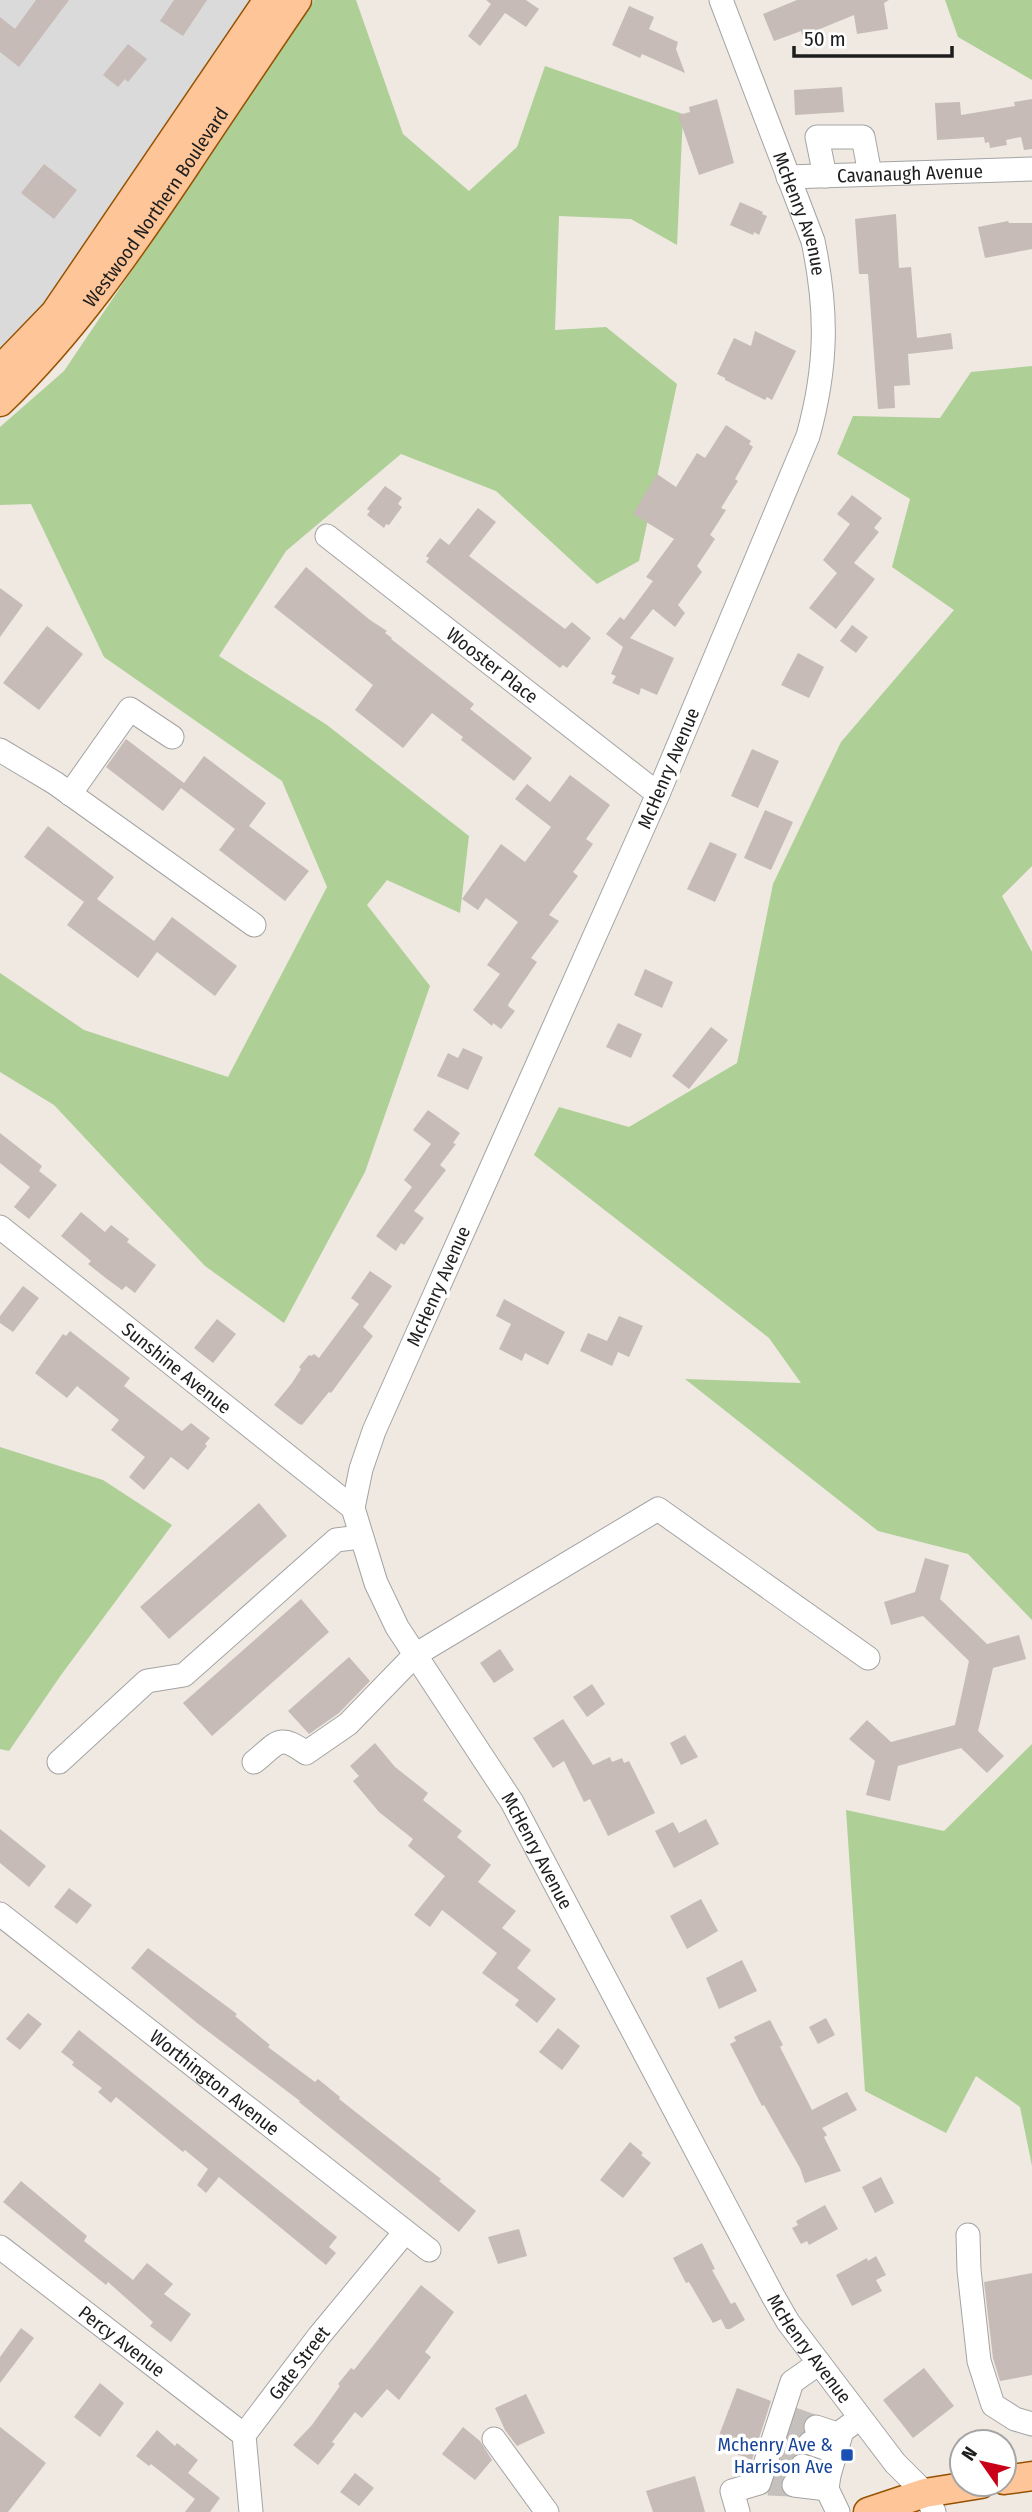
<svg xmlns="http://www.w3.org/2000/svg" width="1032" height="2512" viewBox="0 0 1032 2512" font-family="'Fira Sans Condensed',sans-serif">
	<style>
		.residential { fill: #dbdada }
		.forest { fill: #aecf96 }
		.building { fill: #c6bbb6 }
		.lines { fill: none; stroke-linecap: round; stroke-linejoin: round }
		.minor-tunnel { stroke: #c5c0bb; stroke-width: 23; stroke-dasharray: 23 11; stroke-linecap: butt }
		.minor-casing { stroke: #a4a4a4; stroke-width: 25 }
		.major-casing { stroke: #965200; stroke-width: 31 }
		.minor { stroke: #fff; stroke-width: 23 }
		.major { stroke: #fec698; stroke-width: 28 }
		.transit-dot { fill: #1a4fb4; stroke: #fff; stroke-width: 2.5 }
		.labels { text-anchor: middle; stroke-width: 7; stroke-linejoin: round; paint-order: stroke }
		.street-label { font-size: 19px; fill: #1d1d1d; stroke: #fff }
		.transit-label { font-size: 19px; fill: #164399; stroke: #fff; text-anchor: end }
	</style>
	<rect width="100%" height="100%" fill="#efe9e2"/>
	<path class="residential" d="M0,0H268L0,370Z"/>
	<g class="forest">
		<path d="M314,0H356L403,134L469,191L517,147L545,66L683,114L677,245L631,219L559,216L555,330L606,327L677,384L639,561L597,584L496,491L401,454L286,551L219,656L327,725L469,836L460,913L387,880L367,905L430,986L365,1172L284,1323L205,1266L54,1105L0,1072V973L84,1030L228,1077L327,887L282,781L104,657L31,504L0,505V427L64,371Z"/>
		<path d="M945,0H1032V80L958,37Z"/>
		<path d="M1032,366V866L1002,896L1032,952V1620L968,1554L878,1531L685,1379L801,1383L769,1338L534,1155L559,1107L629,1127L737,1063L773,884L841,742L954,610L892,567L910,499L837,454L853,416L940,418L971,372Z"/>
		<path d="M0,1447L103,1480L172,1525L61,1675L9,1751L0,1749Z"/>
		<path d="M1032,1744V2166L1020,2107L976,2076L946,2133L865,2091L846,1810L944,1831Z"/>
	</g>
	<g class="building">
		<path d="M36,0H69L19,67L0,52V17L15,29Z"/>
		<path d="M174,0H207L183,36L160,21Z"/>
		<path d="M486,0H526L539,9L526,27L505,13L480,46L468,36L491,4Z"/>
		<path d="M797,0H889L884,3L888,29L857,34L854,15L803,36L801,31L774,41L763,14Z"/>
		<path d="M629,6L654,17L649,29L678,42L676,49L685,73L642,54L640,58L612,45Z"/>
		<path d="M128,44L147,59L128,82L125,79L118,87L103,75Z"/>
		<path d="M842,87L844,112L795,115L794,90Z"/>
		<path d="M717,99L734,163L699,175L678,115L690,112L689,107Z"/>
		<path d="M1032,99V149L1024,150L1021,137L1006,140L1007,145L990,148L989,142L985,143L984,137L937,140L935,103L960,102L961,115L1015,106L1014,102Z"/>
		<path d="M44,164L77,190L54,219L21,193Z"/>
		<path d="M740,202L763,212L762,214L767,216L759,235L754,232L753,235L730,225Z"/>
		<path d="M896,214L899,268L911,267L917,338L951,333L953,349L908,354L910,385L894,386L895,408L878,409L868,274H859L855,219Z"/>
		<path d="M1008,221L1009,223H1032V249L985,258L978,227Z"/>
		<path d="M755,331L796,351L772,400L767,397L765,400L725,380V378L717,374L734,338L751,346Z"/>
		<path d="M726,425L751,441L749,444L753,447L735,479L738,481L721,508L726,510L710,535L715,539L697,566L702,572L678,605L685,613L675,627L653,609L630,638L674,658L657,695L641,688L639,695L612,683L616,676L611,674L623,647L606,634L620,617L624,620L653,581L646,577L674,539L633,514L657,474L676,487L697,453L705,458Z"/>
		<path d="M385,486L402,498L398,504L402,507L389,525L386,524L384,528L367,515L370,511L367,509Z"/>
		<path d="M852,495L882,518L874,528L879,532L854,563L875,579L836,629L809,608L837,573L823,560L850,524L837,514Z"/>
		<path d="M478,508L496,522L469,556L565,629L572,622L591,638L567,668L563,665L560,668L426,562L429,558L426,556L440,538L449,545Z"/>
		<path d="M306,567L370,620L387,631L385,633L392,638L391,639L474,704L470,709L532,758L514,781L461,740L463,737L432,713L403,748L355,710L373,685L274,607Z"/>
		<path d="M0,588L23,605L0,637Z"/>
		<path d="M852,625L868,637L856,653L840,641Z"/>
		<path d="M47,626L83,654L39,710L3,683Z"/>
		<path d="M798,653L824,667L809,698L781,685Z"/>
		<path d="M126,739L184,783L204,756L266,803L249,826L309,871L285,901L219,850L235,829L181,788L163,811L106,767Z"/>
		<path d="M752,749L779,761L758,808L731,796Z"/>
		<path d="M570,775L610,805L586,839L593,844L573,872L578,876L549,915L559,921L531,958L537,962L509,1003L508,1006L515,1011L501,1029L493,1023L492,1026L473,1010L500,974L487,965L518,922L486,898L478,910L462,899L501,844L525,862L551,827L515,799L527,784L550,802Z"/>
		<path d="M765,810L793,822L771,870L744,858Z"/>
		<path d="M48,826L114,877L97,899L154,941L172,917L237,966L215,996L157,952L138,978L67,925L84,902L24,857Z"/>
		<path d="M710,842L737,854L715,902L687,889Z"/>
		<path d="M645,969L673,982L662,1008L634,995Z"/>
		<path d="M618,1023L642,1034L631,1058L606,1047Z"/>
		<path d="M711,1027L728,1040L689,1089L672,1076Z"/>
		<path d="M463,1048L483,1057L468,1090L437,1076L448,1053L458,1058Z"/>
		<path d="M428,1110L460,1133L453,1143L456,1144L440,1165L446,1170L414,1211L424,1218L404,1245L401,1243L396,1251L376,1236L412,1187L404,1180L431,1144L413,1130Z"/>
		<path d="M0,1133L42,1166L39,1171L57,1185L29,1219L14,1207L30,1187L0,1163Z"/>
		<path d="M81,1212L105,1232L111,1225L129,1239L127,1242L156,1265L135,1293L126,1286L122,1290L107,1279L88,1264L91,1261L61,1236Z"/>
		<path d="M370,1271L392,1286L363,1327L373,1336L331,1393L329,1392L302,1425L299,1424L274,1405L292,1383L301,1369L299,1367L309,1355L311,1356L314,1354L319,1358L359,1304L351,1298Z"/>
		<path d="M23,1286L39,1298L13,1332L0,1323V1316Z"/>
		<path d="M504,1299L565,1332L548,1365L525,1353L522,1361L499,1349L511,1324L496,1316Z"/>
		<path d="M619,1316L643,1326L629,1357L618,1352L612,1366L580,1351L588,1333L607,1341Z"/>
		<path d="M217,1319L236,1334L213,1363L194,1348Z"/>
		<path d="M70,1331L130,1378L124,1386L182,1431L191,1423L210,1438L205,1444L207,1446L188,1470L171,1457L144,1490L129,1477L145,1457L111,1430L119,1420L77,1386L67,1398L35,1373L63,1334L66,1336Z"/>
		<path d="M259,1503L287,1536L169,1639L140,1607Z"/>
		<path d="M925,1558L949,1565L940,1599L987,1644L1019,1635L1026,1659L993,1668L978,1731L1004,1756L987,1773L961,1748L898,1766L890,1801L866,1795L875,1761L849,1739L867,1720L891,1742L955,1725L969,1661L923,1616L891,1625L884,1602L915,1592Z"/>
		<path d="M301,1599L329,1632L212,1736L183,1703Z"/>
		<path d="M500,1649L514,1670L494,1683L480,1663Z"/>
		<path d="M349,1657L370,1681L339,1713L309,1734L288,1711Z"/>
		<path d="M592,1684L605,1704L587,1717L573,1697Z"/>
		<path d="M563,1719L593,1765L610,1757L612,1762L622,1758L624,1763L629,1761L655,1813L608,1836L590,1799L584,1802L564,1761L553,1768L533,1738Z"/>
		<path d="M685,1735L698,1757L681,1765L670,1743Z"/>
		<path d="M375,1743L395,1767L428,1793L423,1800L462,1831L457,1837L491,1865L478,1882L516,1911L502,1928L531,1950L517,1968L556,1999L537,2023L515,2005L519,2000L482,1973L497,1953L442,1910L430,1927L414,1915L445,1876L408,1846L413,1839L379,1812L353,1781L359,1776L350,1766Z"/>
		<path d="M706,1819L719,1844L674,1868L655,1831L673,1822L679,1833Z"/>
		<path d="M0,1829L46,1866L29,1887L0,1863Z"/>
		<path d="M69,1888L92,1905L77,1924L54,1907Z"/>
		<path d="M701,1899L718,1931L687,1949L670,1916Z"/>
		<path d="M148,1948L237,2014L235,2016L270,2045L268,2047L315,2082L318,2079L340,2097L339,2099L441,2179L439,2181L476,2211L459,2232L299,2102L300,2101L197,2023L131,1968Z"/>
		<path d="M742,1960L757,1991L719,2009L706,1978Z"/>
		<path d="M28,2013L42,2024L20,2050L6,2039Z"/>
		<path d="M826,2018L835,2035L818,2044L809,2027Z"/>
		<path d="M770,2020L783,2045L780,2047L812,2110L847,2092L857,2110L822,2128L827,2135L824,2137L841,2171L805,2183L800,2168L764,2105L762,2106L730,2044L736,2041L734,2037Z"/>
		<path d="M558,2028L580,2046L562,2070L539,2052Z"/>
		<path d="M79,2030L337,2237L329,2247L336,2253L326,2265L219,2177L206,2193L197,2185L208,2169L185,2150L183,2152L116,2097L111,2103L98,2092L102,2088L72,2065L74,2062L61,2052Z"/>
		<path d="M630,2142L643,2153L641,2155L651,2163L623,2198L600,2180Z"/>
		<path d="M881,2177L894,2203L875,2213L862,2187Z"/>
		<path d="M21,2181L87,2236L84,2241L133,2280L147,2263L173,2284L164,2294L191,2314L171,2342L150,2326L153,2322L108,2282L106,2285L3,2202Z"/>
		<path d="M825,2205L838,2229L809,2245L807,2241L801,2244L792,2228L798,2225L796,2221Z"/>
		<path d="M519,2229L527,2256L498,2264L488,2237Z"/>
		<path d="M702,2243L715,2269L712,2270L731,2304L735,2302L745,2320L730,2329H726L721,2319L713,2323L689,2282L686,2283L673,2258Z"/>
		<path d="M876,2256L886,2275L876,2280L882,2291L852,2306L836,2275L867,2258L868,2261Z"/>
		<path d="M1032,2273V2375L1000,2381L993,2358L984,2282Z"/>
		<path d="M421,2285L454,2312L425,2352L431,2357L399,2400L387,2389L362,2418L355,2412L332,2442L335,2444L318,2465L293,2445L312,2425L340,2386L338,2384L351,2368L354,2370Z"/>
		<path d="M21,2328L34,2338L0,2383V2357Z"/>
		<path d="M924,2368L954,2406L913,2438L883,2400Z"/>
		<path d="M100,2383L124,2403L100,2437L74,2417Z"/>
		<path d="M737,2388L771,2401L752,2460L715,2446Z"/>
		<path d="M526,2394L545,2433L517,2446L505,2430L495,2408Z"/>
		<path d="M798,2409L810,2415L803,2422V2431L797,2439L800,2452L793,2455L789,2461L790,2472L782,2477L781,2488L773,2485Z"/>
		<path d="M0,2427L46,2463L8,2512H0Z"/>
		<path d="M463,2427L480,2441L492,2460L475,2480L442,2454Z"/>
		<path d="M157,2430L175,2446L177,2443L198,2460L188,2473L220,2498L210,2512H185L195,2499L151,2464L149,2466L136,2456Z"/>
		<path d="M355,2473L374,2488L359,2506L340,2492Z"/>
		<path d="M695,2476L705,2512H653L646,2491Z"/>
	</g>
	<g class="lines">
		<g class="minor-tunnel">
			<path d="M791,2418L816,2427"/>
			<path d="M785,2436L810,2443"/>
			<path d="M777,2459L802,2466"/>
			<path d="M768,2484L794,2485"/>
		</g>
		<defs>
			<g id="minor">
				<path id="s1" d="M721,0L813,241C828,312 827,367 808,436L658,794L374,1431L361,1469L353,1508L376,1583L397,1627L512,1802L773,2296L788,2322L895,2463L925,2493L934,2512"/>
				<path d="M825,176L817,137H863L870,174"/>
				<path id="s2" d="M788,177L1032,169"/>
				<path id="s3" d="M327,536L658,794"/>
				<path d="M0,750L55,783L254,925"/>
				<path d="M70,794L130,709L172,737"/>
				<path id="s4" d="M0,1227L353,1508"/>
				<path d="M59,1762L147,1681L184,1675L336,1540L360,1537"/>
				<path d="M254,1762C278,1743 278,1733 306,1753L348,1724L415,1655L658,1509L868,1658"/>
				<path id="s5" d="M0,1914L429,2250"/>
				<path d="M968,2235L969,2270L979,2361L993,2405L1015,2419L1032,2424"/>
				<path id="s6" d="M0,2247L244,2435"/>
				<path d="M816,2427L840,2435"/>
				<path d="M494,2439L547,2512"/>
				<path d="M810,2443L836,2452"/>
				<path d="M802,2466L829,2475"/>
				<path d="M794,2485L827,2489"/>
				<path id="s7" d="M251,2512L244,2435L319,2336L405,2232"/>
				<path d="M738,2512L732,2491L759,2483L792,2382L819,2363"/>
				<path d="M838,2512L827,2489L829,2475L842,2431L860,2418"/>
			</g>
			<g id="major">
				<path d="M0,370L55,313L268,0"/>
				<path id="s8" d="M0,402C73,331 127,253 184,168C221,112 259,56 297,0"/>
				<path d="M1004,2480L1032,2476"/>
				<path d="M868,2512L925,2493L981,2484"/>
			</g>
		</defs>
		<use href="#minor" class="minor-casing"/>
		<use href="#major" class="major-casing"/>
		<use href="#minor" class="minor"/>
		<use href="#major" class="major"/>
	</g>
	<rect class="transit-dot" x="840" y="2448" width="14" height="14" rx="3.5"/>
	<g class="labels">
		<g class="street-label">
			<text dy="7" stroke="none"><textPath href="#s2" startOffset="122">Cavanaugh Avenue</textPath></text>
			<text dy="7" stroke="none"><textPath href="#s8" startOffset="250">Westwood Northern Boulevard</textPath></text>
			<text dy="7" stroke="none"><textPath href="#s1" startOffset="228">McHenry Avenue</textPath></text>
			<text dy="7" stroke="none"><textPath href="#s3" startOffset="210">Wooster Place</textPath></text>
			<text transform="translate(668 768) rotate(-67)" y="7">McHenry Avenue</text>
			<text transform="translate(438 1286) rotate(-66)" y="7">McHenry Avenue</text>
			<text dy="7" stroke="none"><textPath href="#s4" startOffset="226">Sunshine Avenue</textPath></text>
			<text dy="7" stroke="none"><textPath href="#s1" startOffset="2012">McHenry Avenue</textPath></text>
			<text dy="7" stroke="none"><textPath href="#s5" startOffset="273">Worthington Avenue</textPath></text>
			<text dy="7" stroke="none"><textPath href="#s6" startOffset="154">Percy Avenue</textPath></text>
			<text dy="7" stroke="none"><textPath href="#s1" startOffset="2580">McHenry Avenue</textPath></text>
			<text dy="7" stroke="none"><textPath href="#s7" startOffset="168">Gate Street</textPath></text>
		</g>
		<g class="transit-label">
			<text x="833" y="2451">Mchenry Ave &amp;<tspan x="833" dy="22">Harrison Ave</tspan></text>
		</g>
	</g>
	<g transform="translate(983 2463) rotate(304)"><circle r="33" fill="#ffffff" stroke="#a5a5a5" stroke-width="2"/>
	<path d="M0-5L12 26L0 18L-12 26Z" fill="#ca0018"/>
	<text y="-10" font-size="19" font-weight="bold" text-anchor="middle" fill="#1d1d1d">N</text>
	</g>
	<path d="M794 46v10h158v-10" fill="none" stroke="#1d1d1d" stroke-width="3.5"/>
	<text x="804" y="46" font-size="21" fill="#1d1d1d" stroke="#ffffff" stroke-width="5" paint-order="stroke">50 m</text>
</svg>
